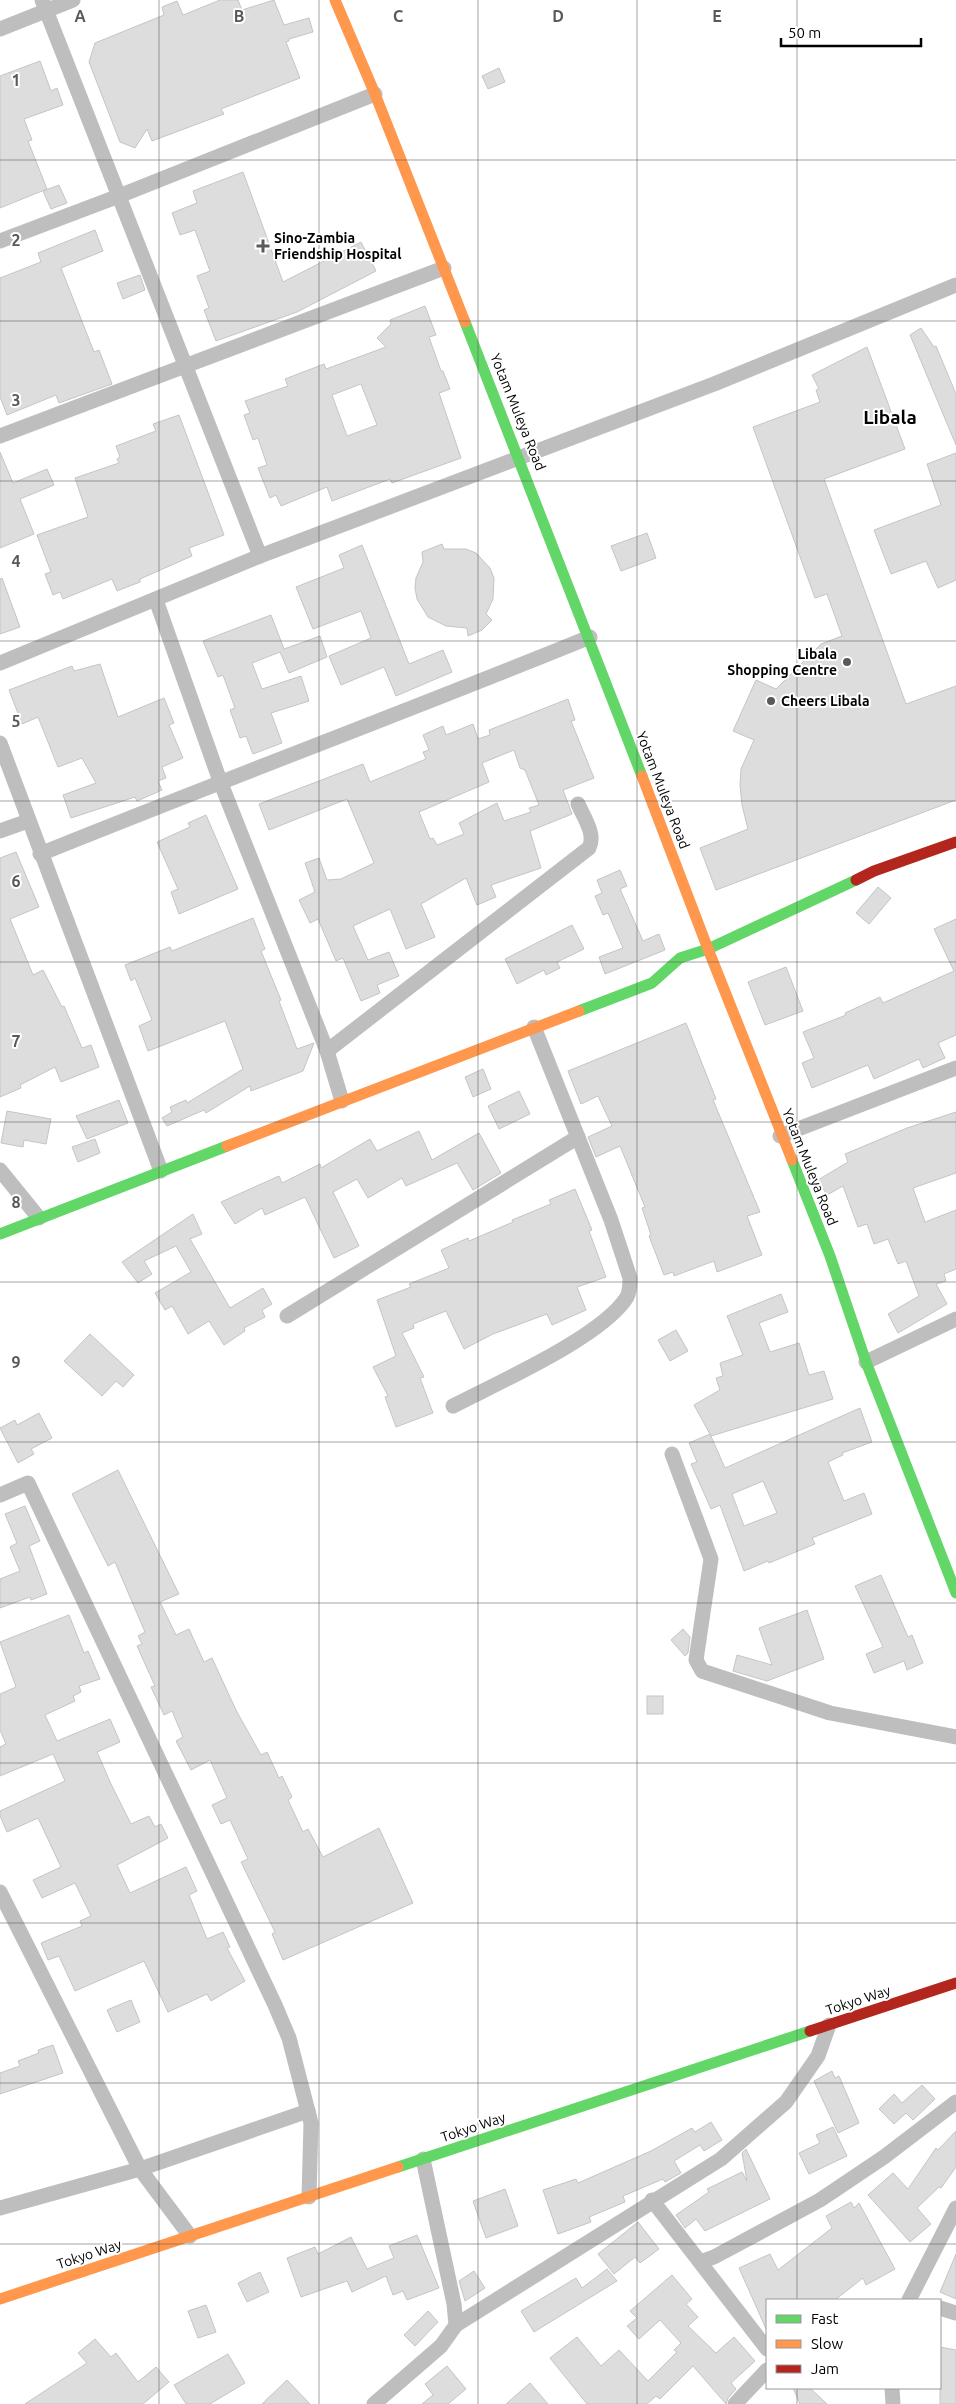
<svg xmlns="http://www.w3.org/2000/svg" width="956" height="2404" viewBox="0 0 956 2404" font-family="Ubuntu,sans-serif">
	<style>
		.building { fill: #ddd; stroke: #c5c5c5; fill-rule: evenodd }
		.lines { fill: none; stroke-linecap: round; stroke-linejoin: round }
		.street { stroke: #bebebe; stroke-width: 15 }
		.fast { stroke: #63d668; stroke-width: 11 }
		.slow { stroke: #ff974d; stroke-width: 11 }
		.jam { stroke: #b3261e; stroke-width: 11 }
		.grid { fill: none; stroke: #595959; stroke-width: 1; stroke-opacity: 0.55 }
		.poi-dot { fill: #595959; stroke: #fff; stroke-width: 2 }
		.labels { text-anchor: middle; stroke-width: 4; stroke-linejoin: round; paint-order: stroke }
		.poi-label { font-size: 14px; font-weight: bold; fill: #000; stroke: #fff; text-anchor: start }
		.street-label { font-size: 14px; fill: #000; stroke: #fff }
		.district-label { font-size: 19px; font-weight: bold; fill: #000; stroke: #fff }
		.grid-label { font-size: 16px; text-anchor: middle; font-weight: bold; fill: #595959; stroke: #fff; stroke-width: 4; stroke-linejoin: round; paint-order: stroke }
	</style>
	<rect width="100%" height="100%" fill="#fff"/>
	<g class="building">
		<path d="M220,0H238L242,10L274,0L284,25L309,18L313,32L289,39V41L286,42L300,78L221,109L224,114L152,141L147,129L135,148L120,142L89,62L95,43L164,15L162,7L177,1L183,15Z"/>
		<path d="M40,61L51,91L57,88L63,105L24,119L32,140L28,141L47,189L0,208V76Z"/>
		<path d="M499,68L505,82L488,89L482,76Z"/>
		<path d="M243,172L283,282L361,242L376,271L297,312L216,341L204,310L209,308L197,276L210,271L195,230L180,235L172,213L197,203L193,191Z"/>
		<path d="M59,185L67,203L51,209L43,191Z"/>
		<path d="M95,230L103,251L61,268L94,352L99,350L112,384L59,403L56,395L7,415L0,397V278L41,262L38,253Z"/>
		<path d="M140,275L145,290L123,299L117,283Z"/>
		<path d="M425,306L436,335L429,337L441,371H443L450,389L439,393L461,458L392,483L390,479L332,501L327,487L281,506L276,495L270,498L258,468L267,465L258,438L253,440L244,415L250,413L245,401L288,386L285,379L324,364L326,369L386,347L377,338L391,324L390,320ZM361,384L377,425L347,436L332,395Z"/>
		<path d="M921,328L934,347L936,346L956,394V445L910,335Z"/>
		<path d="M867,347L905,449L824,479L906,704L956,686V800L716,890L700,848L748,829L742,805L740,785L741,769L754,740L733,731L756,680L776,689L821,644L842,636L827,594L815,598L753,427L820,402L816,390L819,389L812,375Z"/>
		<path d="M179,415L224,535L189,548L192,556L140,579V582L117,591L112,579L63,599L60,592L53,595L45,574L51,572L37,535L88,517L75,478L119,463L117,459L120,457L116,446L156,431L153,424Z"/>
		<path d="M0,452L13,483L47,469L54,485L20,499L34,534L0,548Z"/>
		<path d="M956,453V580L938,588L926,561L891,574L874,530L941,505L927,464Z"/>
		<path d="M647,533L656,558L621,571L611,546Z"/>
		<path d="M442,544L444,549H466L476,553L490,568L494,578L493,599L486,614L492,620L482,630L468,636L467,628L446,626L428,617L417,599L415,588L416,578L423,562L422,552Z"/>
		<path d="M362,545L409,664L443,650L452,672L396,696L384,667L341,685L329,656L371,638L361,611L313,629L296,587L344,568L339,555Z"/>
		<path d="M2,578L20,627L0,634V579Z"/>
		<path d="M271,615L284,649L320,636L327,657L289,673L280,652L252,663L262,689L301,676L309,701L271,713L282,743L253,754L246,736L240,738L230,710L235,708L223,675L218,677L203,641Z"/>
		<path d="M100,664L118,717L164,698L174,723L169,725L183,758L162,767L166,778L158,781L162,790L137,801L135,797L71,818L63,795L96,783L82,758L58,767L38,717L22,724L9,690L72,666L74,671Z"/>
		<path d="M568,699L575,720L571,721L594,778L563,790L572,814L530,831L541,868L491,885L496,897L477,905L466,878L421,904L435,937L406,949L390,909L353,926L368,960L389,952L399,976L377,985L380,993L361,1001L343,958L336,961L318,919L310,923L299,900L315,892L305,863L319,858L327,880L341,879L374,863L347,799L269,830L259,804L363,764L370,782L426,759L423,752L429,750L423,735L443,726L446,735L473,724L478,739L490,735L489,730ZM514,750L520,768L525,770L539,805L529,808L531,812L504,821L497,803L459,823L464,834L437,845L433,838L430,839L419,812L489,782L482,763Z"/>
		<path d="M206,815L238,889L179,914L171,892L178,889L157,842L190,827L188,823Z"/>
		<path d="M16,852L39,907L10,919L33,975L43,970L62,1007L64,1006L82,1048L91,1045L99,1067L61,1082L55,1067L20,1085L21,1088L0,1097V858Z"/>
		<path d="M620,870L627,886L620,889L643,941L659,934L665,950L605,974L599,957L623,948L608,913L603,915L595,896L602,893L597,880Z"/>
		<path d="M878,887L891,898L869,924L856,913Z"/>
		<path d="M253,918L265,949L261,951L281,1000L279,1001L297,1049L314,1043L303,1071L251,1091L250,1086L206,1113L204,1110L167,1126L162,1118L172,1112L170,1107L186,1100L187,1103L243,1069L225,1021L148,1051L139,1026L152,1020L135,978L131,981L125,965L170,947L172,951Z"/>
		<path d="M956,919V1035L938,1043L945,1058L923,1068L919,1059L874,1079L868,1065L812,1088L802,1063L814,1058L803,1032L846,1015L845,1013L880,997L883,1003L954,971L934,929Z"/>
		<path d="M572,925L584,949L557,962L560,968L546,975L544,970L517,984L505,959Z"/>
		<path d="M786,967L803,1011L765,1025L748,982Z"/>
		<path d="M686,1023L716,1099L713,1100L760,1212L747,1216L762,1255L717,1272L714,1261L674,1276L673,1272L664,1275L649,1236L651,1235L642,1208L645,1207L620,1146L596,1157L588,1137L612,1126L598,1096L581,1104L568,1071Z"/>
		<path d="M483,1069L491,1089L473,1097L465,1077Z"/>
		<path d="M519,1091L530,1114L499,1129L488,1106Z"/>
		<path d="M119,1100L128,1123L87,1139L76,1116Z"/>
		<path d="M7,1111L51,1119L46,1144L24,1140L23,1147L1,1143Z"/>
		<path d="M956,1112V1173L913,1188L925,1222L956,1210V1269L944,1274L946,1281L936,1284L947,1304L898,1333L888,1314L919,1296L906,1261L898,1264L888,1239L874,1244L867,1224L858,1227L843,1186L827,1195L818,1180L848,1162L845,1154L907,1128Z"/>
		<path d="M419,1131L432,1160L479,1133L501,1173L473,1190L457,1163L406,1186L402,1178L368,1198L357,1179L333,1192L359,1246L334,1258L305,1197L265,1215L262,1208L235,1224L221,1202L279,1176L282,1183L320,1164L321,1168L370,1139L377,1151Z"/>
		<path d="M95,1139L100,1153L78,1162L72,1147Z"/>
		<path d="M575,1189L592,1230L589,1231L606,1277L577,1287L586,1310L552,1325L547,1314L493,1334L464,1349L446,1311L413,1324L414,1328L402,1333L424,1377L420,1378L433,1413L396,1427L385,1397L388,1396L373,1367L396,1356L377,1300L411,1287L409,1284L449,1268L441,1250L468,1238L469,1241L513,1222L512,1220L551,1204L549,1200Z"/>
		<path d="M193,1214L202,1234L190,1239L230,1308L263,1288L272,1304L262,1310L265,1317L244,1328L245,1331L224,1345L209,1321L188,1334L172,1306L165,1310L155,1293L191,1272L176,1246L144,1261L152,1274L138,1283L122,1262Z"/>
		<path d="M781,1294L788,1312L759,1323L770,1352L799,1343L809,1375L824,1371L833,1399L711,1436L694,1405L720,1390L716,1378L723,1376L720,1363L743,1355L727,1316Z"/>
		<path d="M676,1330L688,1351L670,1361L658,1340Z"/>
		<path d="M90,1334L134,1375L123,1387L116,1381L102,1396L64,1361Z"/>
		<path d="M860,1408L872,1442L842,1453L843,1455L828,1462L844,1501L864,1493L872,1514L812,1538L815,1544L769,1563L768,1561L744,1571L720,1505L711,1509L691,1464L697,1462L689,1443L710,1434L725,1468ZM763,1481L777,1513L744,1526L732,1494Z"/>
		<path d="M39,1413L52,1438L31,1449L34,1454L18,1463L0,1428L15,1420L17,1425Z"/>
		<path d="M118,1470L179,1594L160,1602L176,1635L189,1629L204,1662L212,1658L236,1710L261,1755L267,1752L279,1778L282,1776L292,1797L288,1800L303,1832L308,1829L323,1857L379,1828L413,1903L283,1960L272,1934L275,1932L241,1862L248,1859L230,1820L221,1824L212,1805L227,1798L210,1760L191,1770L176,1741L183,1737L172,1711L164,1715L151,1687L155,1686L137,1646L142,1644L138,1636L145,1632L115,1562L108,1566L72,1494Z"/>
		<path d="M25,1506L40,1541L29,1546L47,1594L31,1600L30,1597L0,1608V1579L20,1571L10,1547L17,1543L5,1514Z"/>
		<path d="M881,1575L908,1637L912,1635L923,1663L907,1670L904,1661L874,1673L866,1654L883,1647L855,1586Z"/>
		<path d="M807,1610L824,1659L767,1681L733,1671L737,1655L772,1665L759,1628Z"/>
		<path d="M69,1615L84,1653L88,1651L100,1679L79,1686L81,1692L73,1696L75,1701L45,1715L57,1741L110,1719L120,1742L97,1752L111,1784L131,1824L149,1816L155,1827L161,1824L168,1838L117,1865L130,1893L186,1867L197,1891L189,1895L207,1939L223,1932L230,1947L227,1948L245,1981L211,2001L207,1994L168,2012L144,1961L75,1991L59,1956L48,1960L41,1943L82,1926L80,1921L91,1916L75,1883L42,1898L33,1880L61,1867L38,1818L7,1832L0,1816V1811L65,1781L53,1754L0,1776V1747L6,1744L0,1730V1694L16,1687L0,1642Z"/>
		<path d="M683,1629L690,1637L688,1653L685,1656L671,1640Z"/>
		<rect x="647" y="1696" width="16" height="18"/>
		<path d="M131,2000L140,2022L117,2032L107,2010Z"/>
		<path d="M53,2045L63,2073L0,2094V2073L20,2066L18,2061L39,2053L38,2050Z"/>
		<path d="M832,2071L835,2078L839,2076L859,2123L838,2133L814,2081Z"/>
		<path d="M922,2085L935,2099L913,2120L906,2113L894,2124L879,2109L894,2094L902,2103Z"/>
		<path d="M711,2122L722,2140L704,2151L700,2145L674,2161L681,2173L665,2182L663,2179L623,2196L625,2202L589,2217L591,2222L558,2234L543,2190L576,2179L578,2183L651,2151L692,2128L695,2132Z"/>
		<path d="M833,2127L847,2156L809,2174L799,2153L820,2143L816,2135Z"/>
		<path d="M956,2131V2167L941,2188L939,2187L917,2208L931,2224L910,2242L868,2195L893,2173L908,2189L936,2148L938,2150Z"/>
		<path d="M746,2149L770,2199L705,2231L696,2219L685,2228L676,2215L709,2192L707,2189L742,2172L747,2181L742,2153Z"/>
		<path d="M505,2189L518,2226L486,2238L473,2201Z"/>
		<path d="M851,2202L854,2208L859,2203L895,2269L866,2285L863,2278L835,2300H767V2331L739,2268L770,2254L778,2270L832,2228L826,2216Z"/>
		<path d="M638,2222L659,2249L640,2263L635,2257L614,2274L598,2254Z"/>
		<path d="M417,2235L439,2288L407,2300L403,2291L393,2295L386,2276L352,2292L347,2281L301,2297L287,2258L315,2247L318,2254L351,2237L367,2269L394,2258L389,2246Z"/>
		<path d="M956,2254V2299L940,2292Z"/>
		<path d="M607,2269L617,2281L534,2332L521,2311L576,2278L582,2288Z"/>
		<path d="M474,2271L485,2288L465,2301L459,2281Z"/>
		<path d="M260,2272L269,2292L247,2302L238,2283Z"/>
		<path d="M672,2275L692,2299L686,2304L698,2317L688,2326L716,2353L734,2337L755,2361L731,2383L736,2389L728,2398L726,2404L693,2366L660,2399L656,2396L647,2404H587L550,2358L577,2337L601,2366L619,2350L648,2381L677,2352L674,2350L681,2343L660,2320L639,2339L627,2326L637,2318L630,2311Z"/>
		<path d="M206,2305L216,2332L198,2338L188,2311Z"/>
		<path d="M428,2311L438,2322L415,2346L404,2335Z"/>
		<path d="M95,2339L111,2357L116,2353L138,2382L156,2367L169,2382L143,2404H25L87,2363L78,2353Z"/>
		<path d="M940,2347L956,2350V2404H940Z"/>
		<path d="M228,2354L245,2383L210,2404H186L174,2385Z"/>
		<path d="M447,2366L466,2389L448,2404H422L433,2395L425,2384Z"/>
		<path d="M287,2380L310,2404H262Z"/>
		<path d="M530,2383L548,2404H506Z"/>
		<path d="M793,2388H810L827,2404H800Z"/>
	</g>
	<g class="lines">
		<g class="street">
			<path d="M42,0L260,556"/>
			<path d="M0,29L73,0"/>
			<path d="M0,241L119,196L375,94"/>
			<path d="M0,436L444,268"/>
			<path d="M156,600L220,781L327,1051L342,1101"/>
			<path d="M0,663L260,556L714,384L956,285"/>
			<path d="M0,743L161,1171"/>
			<path d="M0,831L28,821"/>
			<path d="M40,854C223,780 408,711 590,637"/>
			<path d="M327,1051L589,848C596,834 584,818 578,804"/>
			<path d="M780,1136L956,1068"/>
			<path d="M0,1170L39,1218"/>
			<path d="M287,1316L578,1137"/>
			<path d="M866,1362L956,1319"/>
			<path d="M453,1406C497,1383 602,1337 627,1297C630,1291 630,1285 630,1278L611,1220L534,1027"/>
			<path d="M672,1454L711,1559L696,1660L702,1671L830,1713L956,1737"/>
			<path d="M0,1495L28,1483L275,2005L289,2038L311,2123L309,2197"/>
			<path d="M0,1892L140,2169L190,2236"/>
			<path d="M652,2200L767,2349"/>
			<path d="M0,2208L140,2169L308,2111"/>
			<path d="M700,2262L714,2257L820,2200L884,2157L956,2102"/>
			<path d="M909,2300L956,2208"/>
			<path d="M940,2308L956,2313"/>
			<path d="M456,2325L721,2159L786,2102L818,2056L829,2025"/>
			<path d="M892,2388L893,2404"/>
			<path d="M374,2404L441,2346L456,2325L454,2304L423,2159"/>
			<path d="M735,2404L767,2370"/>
		</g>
		<g class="fast">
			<path d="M465,322L642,776"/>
			<path d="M579,1011L652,983L680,958L708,949L856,880"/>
			<path d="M792,1160L830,1256L866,1362L956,1593"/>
			<path d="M0,1234L227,1146"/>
			<path d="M398,2167L810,2031"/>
		</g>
		<g class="slow">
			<path d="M335,0L375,94L465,322"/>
			<path d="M642,776L708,949L792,1160"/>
			<path d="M227,1146L579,1011"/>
			<path d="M0,2299L398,2167"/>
		</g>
		<g class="jam">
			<path d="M856,880L874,871L956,842"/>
			<path d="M810,2031L956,1983"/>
		</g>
	</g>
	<path class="grid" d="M159,0V2404M319,0V2404M478,0V2404M637,0V2404M797,0V2300M0,160H956M0,321H956M0,481H956M0,641H956M0,801H956M0,962H956M0,1122H956M0,1282H956M0,1442H956M0,1603H956M0,1763H956M0,1923H956M0,2083H956M0,2244H956M797,2388V2404"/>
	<g class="poi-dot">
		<path d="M260.5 238.5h5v5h5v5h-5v5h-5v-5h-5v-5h5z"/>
		<circle cx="847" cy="662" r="5"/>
		<circle cx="771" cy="701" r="5"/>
	</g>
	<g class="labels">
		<g class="poi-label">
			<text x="274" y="243">Sino-Zambia<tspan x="274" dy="16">Friendship Hospital</tspan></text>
			<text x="837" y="659" text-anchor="end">Libala<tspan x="837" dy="16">Shopping Centre</tspan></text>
			<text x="781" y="706">Cheers Libala</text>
		</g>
		<g class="street-label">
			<text transform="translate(518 412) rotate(68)" y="5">Yotam Muleya Road</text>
			<text transform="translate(663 790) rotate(69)" y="5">Yotam Muleya Road</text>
			<text transform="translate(810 1167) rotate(68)" y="5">Yotam Muleya Road</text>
			<text transform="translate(858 2000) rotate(-18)" y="5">Tokyo Way</text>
			<text transform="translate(473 2127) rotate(-18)" y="5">Tokyo Way</text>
			<text transform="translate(89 2254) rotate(-18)" y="5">Tokyo Way</text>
		</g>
		<g class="district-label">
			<text x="890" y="424">Libala</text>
		</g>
	</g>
	<g class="grid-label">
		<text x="80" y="22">A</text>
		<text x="239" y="22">B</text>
		<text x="398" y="22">C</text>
		<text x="558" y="22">D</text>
		<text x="717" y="22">E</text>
		<text x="16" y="86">1</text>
		<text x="16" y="246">2</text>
		<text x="16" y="406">3</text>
		<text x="16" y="567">4</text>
		<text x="16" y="727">5</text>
		<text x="16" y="887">6</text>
		<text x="16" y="1047">7</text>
		<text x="16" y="1208">8</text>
		<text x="16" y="1368">9</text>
	</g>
	<rect x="766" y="2299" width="175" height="90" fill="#ffffff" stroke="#999999"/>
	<rect x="776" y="2315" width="25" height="8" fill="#63d668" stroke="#999999"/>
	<text x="811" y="2324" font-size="15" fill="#000000">Fast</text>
	<rect x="776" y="2340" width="25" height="8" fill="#ff974d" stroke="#999999"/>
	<text x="811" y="2349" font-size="15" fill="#000000">Slow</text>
	<rect x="776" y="2365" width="25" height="8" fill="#b3261e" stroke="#999999"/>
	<text x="811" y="2374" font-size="15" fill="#000000">Jam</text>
	<path d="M781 38v8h140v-8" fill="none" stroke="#000000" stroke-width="2.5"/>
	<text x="788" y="38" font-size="15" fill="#000000" stroke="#ffffff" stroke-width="4" paint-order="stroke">50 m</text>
</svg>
